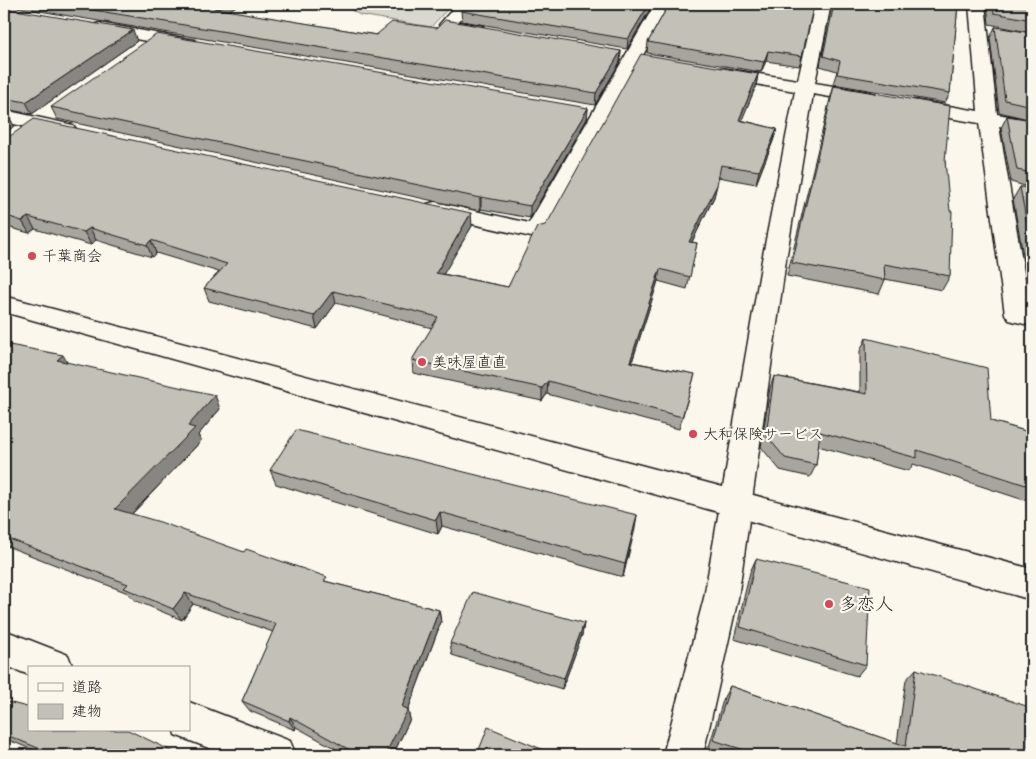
<svg xmlns="http://www.w3.org/2000/svg" width="1036" height="759" viewBox="0 0 1036 759" font-family="'Comic Neue','Klee One',sans-serif">
	<style>
		.green { fill: #dad7ce; stroke: #7b7a75 }
		.lines { fill: none; stroke-linecap: round; stroke-linejoin: round }
		.street-casing { stroke: #1c1c1c; stroke-width: 3 }
		.secondary-casing { stroke: #1c1c1c; stroke-width: 3 }
		.street { fill: #fbf7ec; fill-rule: evenodd }
		.secondary { fill: #fbf7ec; fill-rule: evenodd }
		.wall { fill: #a8a59e; stroke: #1c1c1c }
		.shaded-wall { fill: #888681; stroke: #1c1c1c }
		.building { fill: #c3c0b8; stroke: #1c1c1c }
		.poi-dot { fill: #d1495b; stroke: #fbf7ec; stroke-width: 2 }
		.labels { text-anchor: middle; stroke-width: 4.5; stroke-linejoin: round; paint-order: stroke }
		.poi-label { font-size: 15px; fill: #1c1c1c; stroke: #fbf7ec; text-anchor: start }
		.near-poi-label { font-size: 18px; fill: #1c1c1c; stroke: #fbf7ec; text-anchor: start }
	</style>
	<rect width="100%" height="100%" fill="#fbf7ec"/>
	<filter id="ink" filterUnits="userSpaceOnUse"><feTurbulence type="fractalNoise" baseFrequency=".02" numOctaves="2"/><feDisplacementMap in="SourceGraphic" scale="10" xChannelSelector="R" yChannelSelector="G"/><feConvolveMatrix kernelMatrix="1 2 1 2 8 2 1 2 1" color-interpolation-filters="sRGB"/></filter>
	<g filter="url(#ink)">
		<path class="green" d="M341,4H452L431,27L360,15Z"/>
		<g class="lines">
			<defs>
				<g id="street">
					<path d="M457,4H473L458,22L483,26L485,30L483,34L477,35L441,28L439,25Z"/>
					<path d="M655,4H671L544,236L536,238L427,214L424,209L427,204L435,202L529,223Z"/>
					<path d="M815,4H831L815,83L869,92L876,94L878,98L876,102L869,104L813,94L786,260L738,598L703,755H663L704,598L762,260L795,91L721,78L715,77L712,73L715,69L721,68L798,80Z"/>
					<path d="M969,4H985L997,114L1032,120V132L999,126L1030,308H1032V326L1009,320L1005,314L979,123L914,112L907,110L905,106L907,102L914,100L978,111Z"/>
					<path d="M99,23L189,39L195,40L197,44L195,48L189,49L93,31L91,28L93,25Z"/>
					<path d="M4,110L73,125L76,129L73,133L66,135L4,122Z"/>
					<path d="M4,630L68,655L73,668H29V675L4,665Z"/>
					<path d="M189,702L290,741L296,755H227L175,735L174,730H189Z"/>
				</g>
				<path id="secondary" d="M4,296L1032,569V600L4,312Z"/>
			</defs>
			<use href="#street" class="street-casing"/>
			<use href="#secondary" class="secondary-casing"/>
			<use href="#street" class="street"/>
			<use href="#secondary" class="secondary"/>
		</g>
		<g class="wall">
			<path d="M4,4H238L229,11L376,35L437,28L621,51L620,62L595,105L4,5Z"/>
			<path d="M653,4L627,49L462,21L461,11Z"/>
			<path d="M669,4L802,56L799,66L766,61L761,72L647,53L648,42Z"/>
			<path d="M832,4H958L950,93L945,103L833,84L837,71L820,66Z"/>
			<path d="M987,4H1032V120L999,112L990,38L995,27L1027,32L989,24Z"/>
			<path d="M4,8L137,41L32,114L4,109Z"/>
			<path d="M758,74L756,86L741,120L777,129L773,141L756,184L718,177L714,197L692,242L697,243L687,289L658,281L632,362L695,374L679,429L547,394L542,401L413,373L412,360L432,328L336,303L317,329L209,301L204,288L219,272L156,253L152,257L96,240L91,245L35,229L29,233L4,226V139L472,226L443,274L508,287L545,225Z"/>
			<path d="M834,86L945,161L950,276L942,290L885,279V280L879,294L787,276L830,99Z"/>
			<path d="M51,107L588,108L587,119L530,218L481,209L480,211L57,119Z"/>
			<path d="M1007,116L1032,120V188L1011,182L1001,128Z"/>
			<path d="M1020,187L1032,188V289L1029,288L1013,199Z"/>
			<path d="M866,338L991,421L1032,433V500L1026,498L1024,500L913,464L909,471L818,446L816,465L810,477L780,470L761,447L770,388L774,376L860,392V351Z"/>
			<path d="M4,344L220,409L198,435L201,441L132,514L328,582L439,610L441,622L408,710L410,719L393,755H347L296,727L295,730L250,711L242,701L273,632L193,604L182,620L134,600L128,593L4,545Z"/>
			<path d="M270,470L637,515L623,577L442,526L438,534L276,484Z"/>
			<path d="M756,559L866,665L857,676L734,639L750,572Z"/>
			<path d="M584,623L582,635L562,689L452,655L450,643Z"/>
			<path d="M916,669L1032,755H725L708,750L724,697L730,686L897,743L906,680Z"/>
			<path d="M4,701L180,755H45L4,738Z"/>
		</g>
		<g class="shaded-wall">
			<path d="M221,4H239L217,19L214,8Z"/>
			<path d="M649,4H653L627,49L628,39Z"/>
			<path d="M133,30L137,41L32,114L26,102Z"/>
			<path d="M621,51L620,62L595,105L596,93Z"/>
			<path d="M768,51L766,61L761,72L764,62Z"/>
			<path d="M758,74L756,86L737,132L739,120Z"/>
			<path d="M588,108L587,119L530,218V206Z"/>
			<path d="M8,114L14,126L4,135V118Z"/>
			<path d="M777,129L773,141L756,184L759,171Z"/>
			<path d="M717,185L714,197L686,254L689,242Z"/>
			<path d="M481,197V209L480,211V198Z"/>
			<path d="M471,213L472,226L437,285L436,273Z"/>
			<path d="M28,217L35,229L29,233L22,221Z"/>
			<path d="M90,228L96,240L91,245L84,232Z"/>
			<path d="M151,240L156,253L152,257L147,245Z"/>
			<path d="M660,269L658,281L628,374L630,362Z"/>
			<path d="M333,291L336,303L317,329L314,316Z"/>
			<path d="M63,355L71,369L57,360Z"/>
			<path d="M548,381L547,394L542,401V388Z"/>
			<path d="M215,395L220,409L198,435L201,441L124,522L115,509Z"/>
			<path d="M440,512L442,526L438,534L436,520Z"/>
			<path d="M637,515L635,529L623,577L625,564Z"/>
			<path d="M185,593L193,604L182,620L173,609Z"/>
			<path d="M439,610L441,622L408,710L410,719L393,755H385L402,707Z"/>
			<path d="M584,623L582,635L562,689L564,678Z"/>
			<path d="M290,717L296,727L295,730L289,721Z"/>
		</g>
		<g class="building">
			<path d="M57,4H221L214,8L376,35L392,22L437,28L445,20L621,51L596,93Z"/>
			<path d="M466,4H649L628,39L461,11Z"/>
			<path d="M669,4H814L802,56L768,51L764,62L648,42Z"/>
			<path d="M834,4H958L950,93L837,74L840,61L823,56Z"/>
			<path d="M993,4H1032V20L994,13Z"/>
			<path d="M4,8L133,30L26,102L4,98Z"/>
			<path d="M995,27L1032,33V106L1005,100Z"/>
			<path d="M157,34L588,108L530,206L481,197L480,198L51,107Z"/>
			<path d="M641,54L758,74L739,120L777,129L759,171L721,165L717,185L689,242L697,243L690,277L660,269L630,362L695,374L682,417L548,381L542,388L412,360L438,317L333,291L314,316L204,288L227,264L151,240L147,245L90,228L84,232L28,217L22,221L4,215V139H6L34,119L471,213L436,273L508,287L537,227L545,225L549,220Z"/>
			<path d="M834,86L950,106L945,161L950,211H952L950,276L884,264L885,280L792,263Z"/>
			<path d="M4,113L8,114L4,118Z"/>
			<path d="M1007,116L1032,120V173L1017,170Z"/>
			<path d="M1020,187L1032,188V251Z"/>
			<path d="M866,338L987,368L991,421L1032,433V487L917,450V458L820,432L816,465L785,458L766,435L774,376L867,394Z"/>
			<path d="M4,344L63,355L57,360L215,395L188,426L195,428L115,509L160,522L244,552L246,549L327,577L324,581L439,610L402,707L408,709L385,755H359L290,717L289,721L242,701L276,624L185,593L173,609L124,588L128,584L4,537Z"/>
			<path d="M296,430L637,515L625,564L440,512L436,520L270,470Z"/>
			<path d="M756,559L870,587L866,665L740,627Z"/>
			<path d="M473,592L584,623L564,678L450,643Z"/>
			<path d="M916,669L1032,708V755H760L713,740L730,686L906,746Z"/>
			<path d="M4,701L27,707L29,704V730H128L180,755H55L4,734Z"/>
			<path d="M488,727L556,755H477Z"/>
		</g>
	</g>
	<g class="poi-dot">
		<circle cx="32" cy="256" r="5"/>
		<circle cx="422" cy="362" r="5"/>
		<circle cx="693" cy="434" r="5"/>
		<circle cx="829" cy="604" r="5"/>
	</g>
	<g class="labels">
		<g class="poi-label">
			<text x="42" y="261">千葉商会</text>
			<text x="432" y="367">美味屋直直</text>
			<text x="703" y="439">大和保険サービス</text>
		</g>
		<g class="near-poi-label">
			<text x="839" y="610">多恋人</text>
		</g>
	</g>
	<rect width="1036" height="759" fill="none" stroke="#fbf7ec" stroke-width="20"/>
	<rect x="10" y="10" width="1016" height="739" fill="none" stroke="#1c1c1c" stroke-width="2" filter="url(#ink)"/>
	<rect x="28" y="666" width="162" height="65" fill="#fbf7ec" stroke="#a29f99"/>
	<rect x="38" y="683" width="25" height="8" fill="#fbf7ec" stroke="#a29f99"/>
	<text x="72" y="692" font-size="15" fill="#1c1c1c">道路</text>
	<rect x="38" y="704" width="25" height="15" fill="#c3c0b8" stroke="#a29f99"/>
	<text x="72" y="716" font-size="15" fill="#1c1c1c">建物</text>
</svg>
